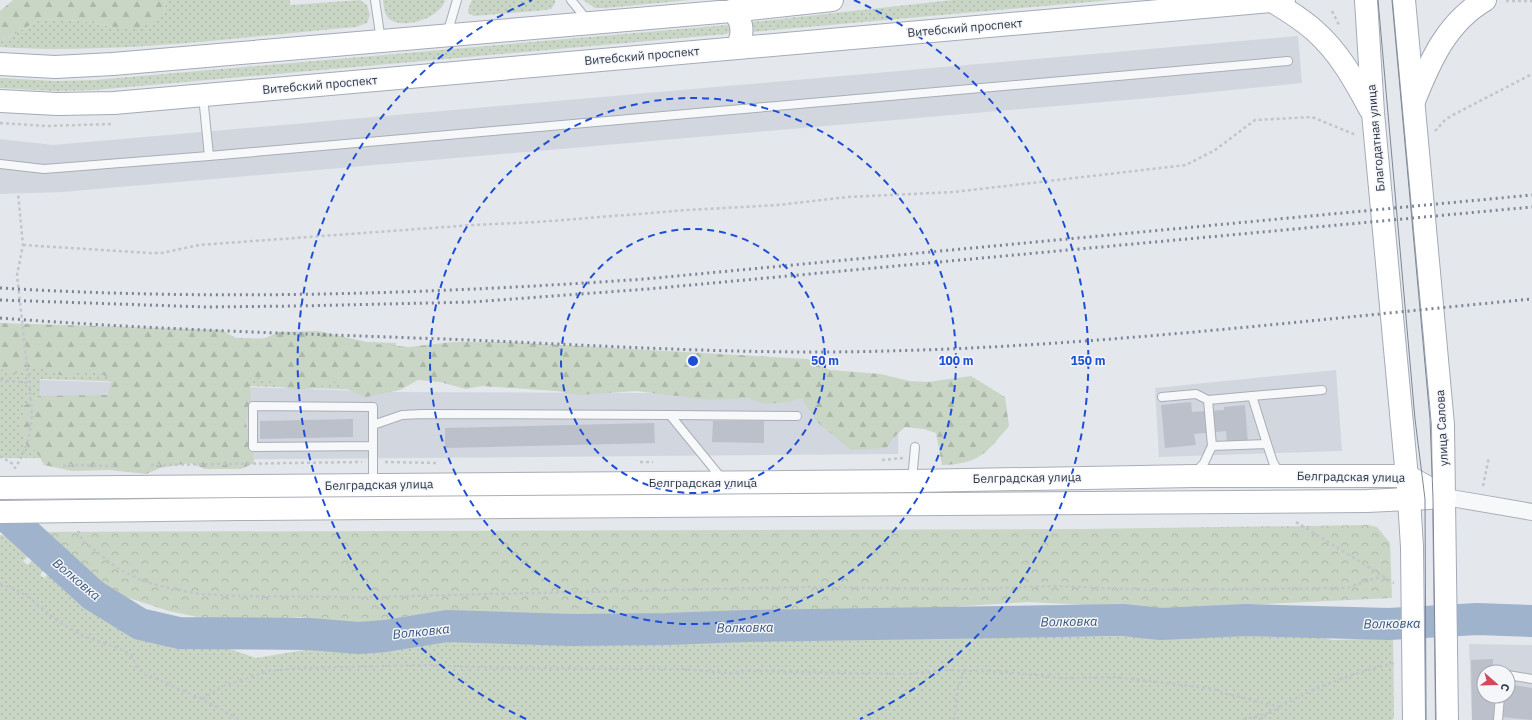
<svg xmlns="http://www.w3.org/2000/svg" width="1532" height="720" viewBox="0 0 1532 720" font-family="'IBM Plex Sans',sans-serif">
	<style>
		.built { fill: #d2d6de; fill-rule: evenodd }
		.grass { fill: url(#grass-dots) }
		.forest { fill: url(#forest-firs) }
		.park { fill: url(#park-crowns) }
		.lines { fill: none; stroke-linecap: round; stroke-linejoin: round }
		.river { stroke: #9fb4cc; stroke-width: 32 }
		.building { fill: #bbc0ca }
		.lane-casing { stroke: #a9aeb7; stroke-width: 10 }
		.street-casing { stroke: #a9aeb7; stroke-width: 18 }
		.secondary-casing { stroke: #a9aeb7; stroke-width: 24 }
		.primary-casing { stroke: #a3abb8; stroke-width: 24 }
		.path { stroke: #c2c5cb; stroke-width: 2.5; stroke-dasharray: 3 3; stroke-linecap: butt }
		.lane { stroke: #f7f8fa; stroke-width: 8 }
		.street { stroke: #f7f8fa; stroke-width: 16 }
		.secondary { stroke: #fff; stroke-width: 22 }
		.primary { stroke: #fff; stroke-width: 22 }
		.tram { stroke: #7d8696; stroke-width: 1 }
		.rail { stroke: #7d8696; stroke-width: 3; stroke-dasharray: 2 4; stroke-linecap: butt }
		.ring { fill: none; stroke: #1d4ed8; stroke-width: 2; stroke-dasharray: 7 5 }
		.labels { text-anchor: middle; stroke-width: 3; stroke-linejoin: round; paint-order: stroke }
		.street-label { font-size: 12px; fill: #2b3445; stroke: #f4f6f9 }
		.water-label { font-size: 13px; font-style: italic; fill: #34527a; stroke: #f4f6f9 }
		.centre { fill: #1d4ed8; stroke: #f4f6f9; stroke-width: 2 }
		.ring-label { font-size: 12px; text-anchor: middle; font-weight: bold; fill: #1d4ed8; stroke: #f4f6f9; stroke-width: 3; stroke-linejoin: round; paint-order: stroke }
	</style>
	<defs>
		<pattern id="grass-dots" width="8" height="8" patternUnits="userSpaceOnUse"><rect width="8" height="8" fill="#c9d6c5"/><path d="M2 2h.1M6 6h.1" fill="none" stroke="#adb8ab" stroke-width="1.8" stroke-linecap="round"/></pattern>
		<pattern id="forest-firs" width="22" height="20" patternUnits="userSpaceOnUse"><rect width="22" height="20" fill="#c9d6c5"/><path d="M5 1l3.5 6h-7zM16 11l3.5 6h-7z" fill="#adb8ab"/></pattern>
		<pattern id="park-crowns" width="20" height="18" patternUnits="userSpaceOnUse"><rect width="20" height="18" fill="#c9d6c5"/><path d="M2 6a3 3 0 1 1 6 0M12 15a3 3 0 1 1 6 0" fill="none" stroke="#adb8ab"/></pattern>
	</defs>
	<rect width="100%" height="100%" fill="#e4e7ec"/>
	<g class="built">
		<path d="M1298,36L1302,83L1161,97L62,192L0,194V139L53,145Z"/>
		<path d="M1336,370L1342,451L1159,457L1155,388Z"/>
		<path d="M40,380L396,392L899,394L898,454L41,461Z"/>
		<path d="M1469,644L1532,645V720H1472ZM1484,672H1508V696H1484Z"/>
	</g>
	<g class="grass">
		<path d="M167,0H290V5L360,0L367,5L370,15L367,23L356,27C238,37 119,55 0,47V42L41,19L82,21L114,27L163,14Z"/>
		<path d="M383,0H445C441,18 402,31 388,18C384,13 384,6 383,0Z"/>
		<path d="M472,0H555V3L551,9L546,10L474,16L468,13V10Z"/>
		<path d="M583,0H690L605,8H595Z"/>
		<path d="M953,0H1112L752,32L754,28L752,22Z"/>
		<path d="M727,25L729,26L731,30L727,34L174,83L94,90L56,91L0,88V78L57,81L95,80Z"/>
		<path d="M0,335L209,337L396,343L397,391L40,379V458H0Z"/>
		<path d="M0,535L11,536L30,554L23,561L28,565L35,557L45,568L40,575L44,578L50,572L84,604L119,625L160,639L215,644L256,658L311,649L379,650L413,646L446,637L524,641L1185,636L1225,631L1300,633L1333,640L1393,638L1394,718L1392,720H0Z"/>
	</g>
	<g class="forest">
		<path d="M13,0H167L163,14L142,28L114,27L82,21L41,19L0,42V11Z"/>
		<path d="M0,323L222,330L241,341L265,338L279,332L318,331L376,344L409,347L452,342H507L808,359L830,370L881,374L909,381L928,382L971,376L1005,397L1009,426C986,453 980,464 942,465L936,433L924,429L905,427L893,438L887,448L851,450L816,421L802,398L789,402L765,404L748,398L710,400L636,391L579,395L556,391L482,386L466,389L440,382L418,380L400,390L366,397L351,391L338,381C319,387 302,393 283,387C267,382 267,375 248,379L251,394L246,424L253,444L254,463L241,469H205L190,463L160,468L146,474L109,470L72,471L44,465L37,452L27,446L20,429L24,406L38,396L108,395L112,380C104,375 93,368 83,371C73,374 68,378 56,374C49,372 44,366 36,367C23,369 15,379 0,369Z"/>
	</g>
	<path class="park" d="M1368,525L1377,527L1390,543L1392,598L1159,609L1028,602L916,609L479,619L421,615L344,626L301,617L265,620L207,619L169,611L126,597L105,587L88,578L37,532L1084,529Z"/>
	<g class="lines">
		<path class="river" d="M0,510L93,595L140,624L179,633L309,634L359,638L385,636L447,626L572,630L666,629L746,626L1123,620L1161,624L1246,620L1389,624L1477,619L1532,621"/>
	</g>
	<g class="building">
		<path d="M1191,402L1192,412L1224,410V407L1245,405L1248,444L1227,445L1226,431L1194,434L1196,445L1165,448L1161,405Z"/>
		<path d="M353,419V437L260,439V421Z"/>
		<path d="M713,421H764V443L712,442Z"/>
		<path d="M654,423L655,443L445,448V428Z"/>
		<path d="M1493,659V672H1484V696H1494V720H1472L1471,660Z"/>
		<path d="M1508,684L1532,688V720L1502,717L1505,696H1508Z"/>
	</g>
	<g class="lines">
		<defs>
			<g id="lane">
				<path d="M375,0L381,41"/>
				<path d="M571,0L588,21"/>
				<path d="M447,34L457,0"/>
				<path d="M203,96L209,156"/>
				<path d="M0,164L44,169L209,156L1288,61"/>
				<path d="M1252,396L1322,390"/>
				<path d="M1162,397L1196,394L1208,400"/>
				<path d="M670,415L797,416"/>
				<path d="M373,425L402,415L423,414L670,415L723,480"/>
				<path d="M372,446L253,447V406L373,407V484"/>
				<path d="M1212,446L1208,400L1252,396L1267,444"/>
				<path d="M1195,473L1204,463L1212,446L1267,444L1273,462L1280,474"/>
				<path d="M912,480L915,447"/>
				<path d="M1508,675L1532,679"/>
				<path d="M1498,720L1500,696"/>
			</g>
			<path id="street" d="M1445,497L1532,512"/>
			<g id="secondary">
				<path d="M0,488L912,481L1194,476H1407L1445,497"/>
				<path d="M0,512L239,509L1367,501L1429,498"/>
			</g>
			<g id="primary">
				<path d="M1366,0L1373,113L1409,499L1412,547L1414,720"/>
				<path d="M1404,0L1443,425L1447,720"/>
				<path d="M1272,1C1287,10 1302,19 1315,31C1339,52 1355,81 1370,109"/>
				<path d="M731,11C744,19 744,36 736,48"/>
				<path d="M0,64L55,67L113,64L731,11L832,0"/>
				<path d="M0,101L57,104L114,103L1284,0"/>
				<path d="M1414,101C1430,61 1447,22 1485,0"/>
			</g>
		</defs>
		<use href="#lane" class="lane-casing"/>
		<use href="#street" class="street-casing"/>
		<use href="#secondary" class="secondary-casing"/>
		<use href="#primary" class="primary-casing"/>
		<g class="path">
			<path d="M1506,1H1532"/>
			<path d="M1332,11L1340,27"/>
			<path d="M0,123L47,126L111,124"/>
			<path d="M1435,131L1445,120L1451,116L1532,74"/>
			<path d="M23,245L150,253H162L199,245L473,225L538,222L688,210L778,205L848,197L954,192L1186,165L1215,150L1255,120L1312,117L1356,135"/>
			<path d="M0,380L29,383"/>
			<path d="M0,456L13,464L15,468C27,449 31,433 32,411L17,275L23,245L18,193"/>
			<path d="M882,460L903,458"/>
			<path d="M385,462L439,463"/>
			<path d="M640,462H653"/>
			<path d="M151,465L362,462"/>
			<path d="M63,466L73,465L118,466"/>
			<path d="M1483,486L1489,457"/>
			<path d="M1296,522L1394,583"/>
			<path d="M78,531L83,541L117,568L141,580L160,586L199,594L238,596L363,597L802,587L970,589L1055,586L1152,590L1347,588L1382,576"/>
			<path d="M0,584L15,589L30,598L59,622L81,635L125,651L132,656L137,668L145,674L202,699L241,720"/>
			<path d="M202,699L223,686L268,671L303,668L429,665L501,668L681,669L731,673L749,671L906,674L948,670L1007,672L1062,678L1116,677L1214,689L1223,693L1280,707"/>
			<path d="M954,720L957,691L964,671"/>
			<path d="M1243,720L1268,713"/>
			<path d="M1259,720C1300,692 1346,675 1394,663"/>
		</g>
		<use href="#lane" class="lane"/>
		<use href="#street" class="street"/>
		<use href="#secondary" class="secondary"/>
		<use href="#primary" class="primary"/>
		<g class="tram">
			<path d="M1378,0L1415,419L1425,499L1426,720"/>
			<path d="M1392,0L1430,419L1433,498L1436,720"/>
		</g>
		<g class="rail">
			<path d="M0,288C215,301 430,294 645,279L1532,195"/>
			<path d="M0,300L206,307L298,306L472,302L648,289L1532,207"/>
			<path d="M0,318C156,330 313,334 470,340C608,346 748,355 886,351C1102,346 1317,319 1532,299"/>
		</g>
	</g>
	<g class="ring">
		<circle cx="693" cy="361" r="132"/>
		<circle cx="693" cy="361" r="263"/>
		<path d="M526 719A395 395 0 0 1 532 0M854 0A395 395 0 0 1 860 719"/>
	</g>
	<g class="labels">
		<g class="street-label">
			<text transform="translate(965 28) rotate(-5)" y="4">Витебский проспект</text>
			<text transform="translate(642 56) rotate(-5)" y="4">Витебский проспект</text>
			<text transform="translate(320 85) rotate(-5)" y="4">Витебский проспект</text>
			<text transform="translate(1376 138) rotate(-95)" y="4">Благодатная улица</text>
			<text transform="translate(1442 428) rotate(-93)" y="4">улица Салова</text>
			<text transform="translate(1351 477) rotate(1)" y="4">Белградская улица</text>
			<text transform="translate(1027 478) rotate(-1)" y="4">Белградская улица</text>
			<text x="703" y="487">Белградская улица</text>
			<text transform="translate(379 485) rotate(-1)" y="4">Белградская улица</text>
		</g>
		<g class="water-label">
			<text transform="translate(77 579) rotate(40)" y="5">Волковка</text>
			<text transform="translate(1069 621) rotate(-1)" y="5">Волковка</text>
			<text transform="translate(1392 623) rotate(-1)" y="5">Волковка</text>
			<text transform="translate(745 627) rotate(-1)" y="5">Волковка</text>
			<text transform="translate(421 631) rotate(-6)" y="5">Волковка</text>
		</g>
	</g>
	<circle cx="693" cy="361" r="6" class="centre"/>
	<g class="ring-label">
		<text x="825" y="365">50 m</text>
		<text x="956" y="365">100 m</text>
		<text x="1088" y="365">150 m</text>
	</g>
	<g transform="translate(1496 684) rotate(110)"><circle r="19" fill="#f4f6f9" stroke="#a4a8b1"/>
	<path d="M0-3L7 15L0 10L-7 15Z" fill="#d1495b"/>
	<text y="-6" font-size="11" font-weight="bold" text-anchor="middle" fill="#2b3445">С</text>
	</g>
</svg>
